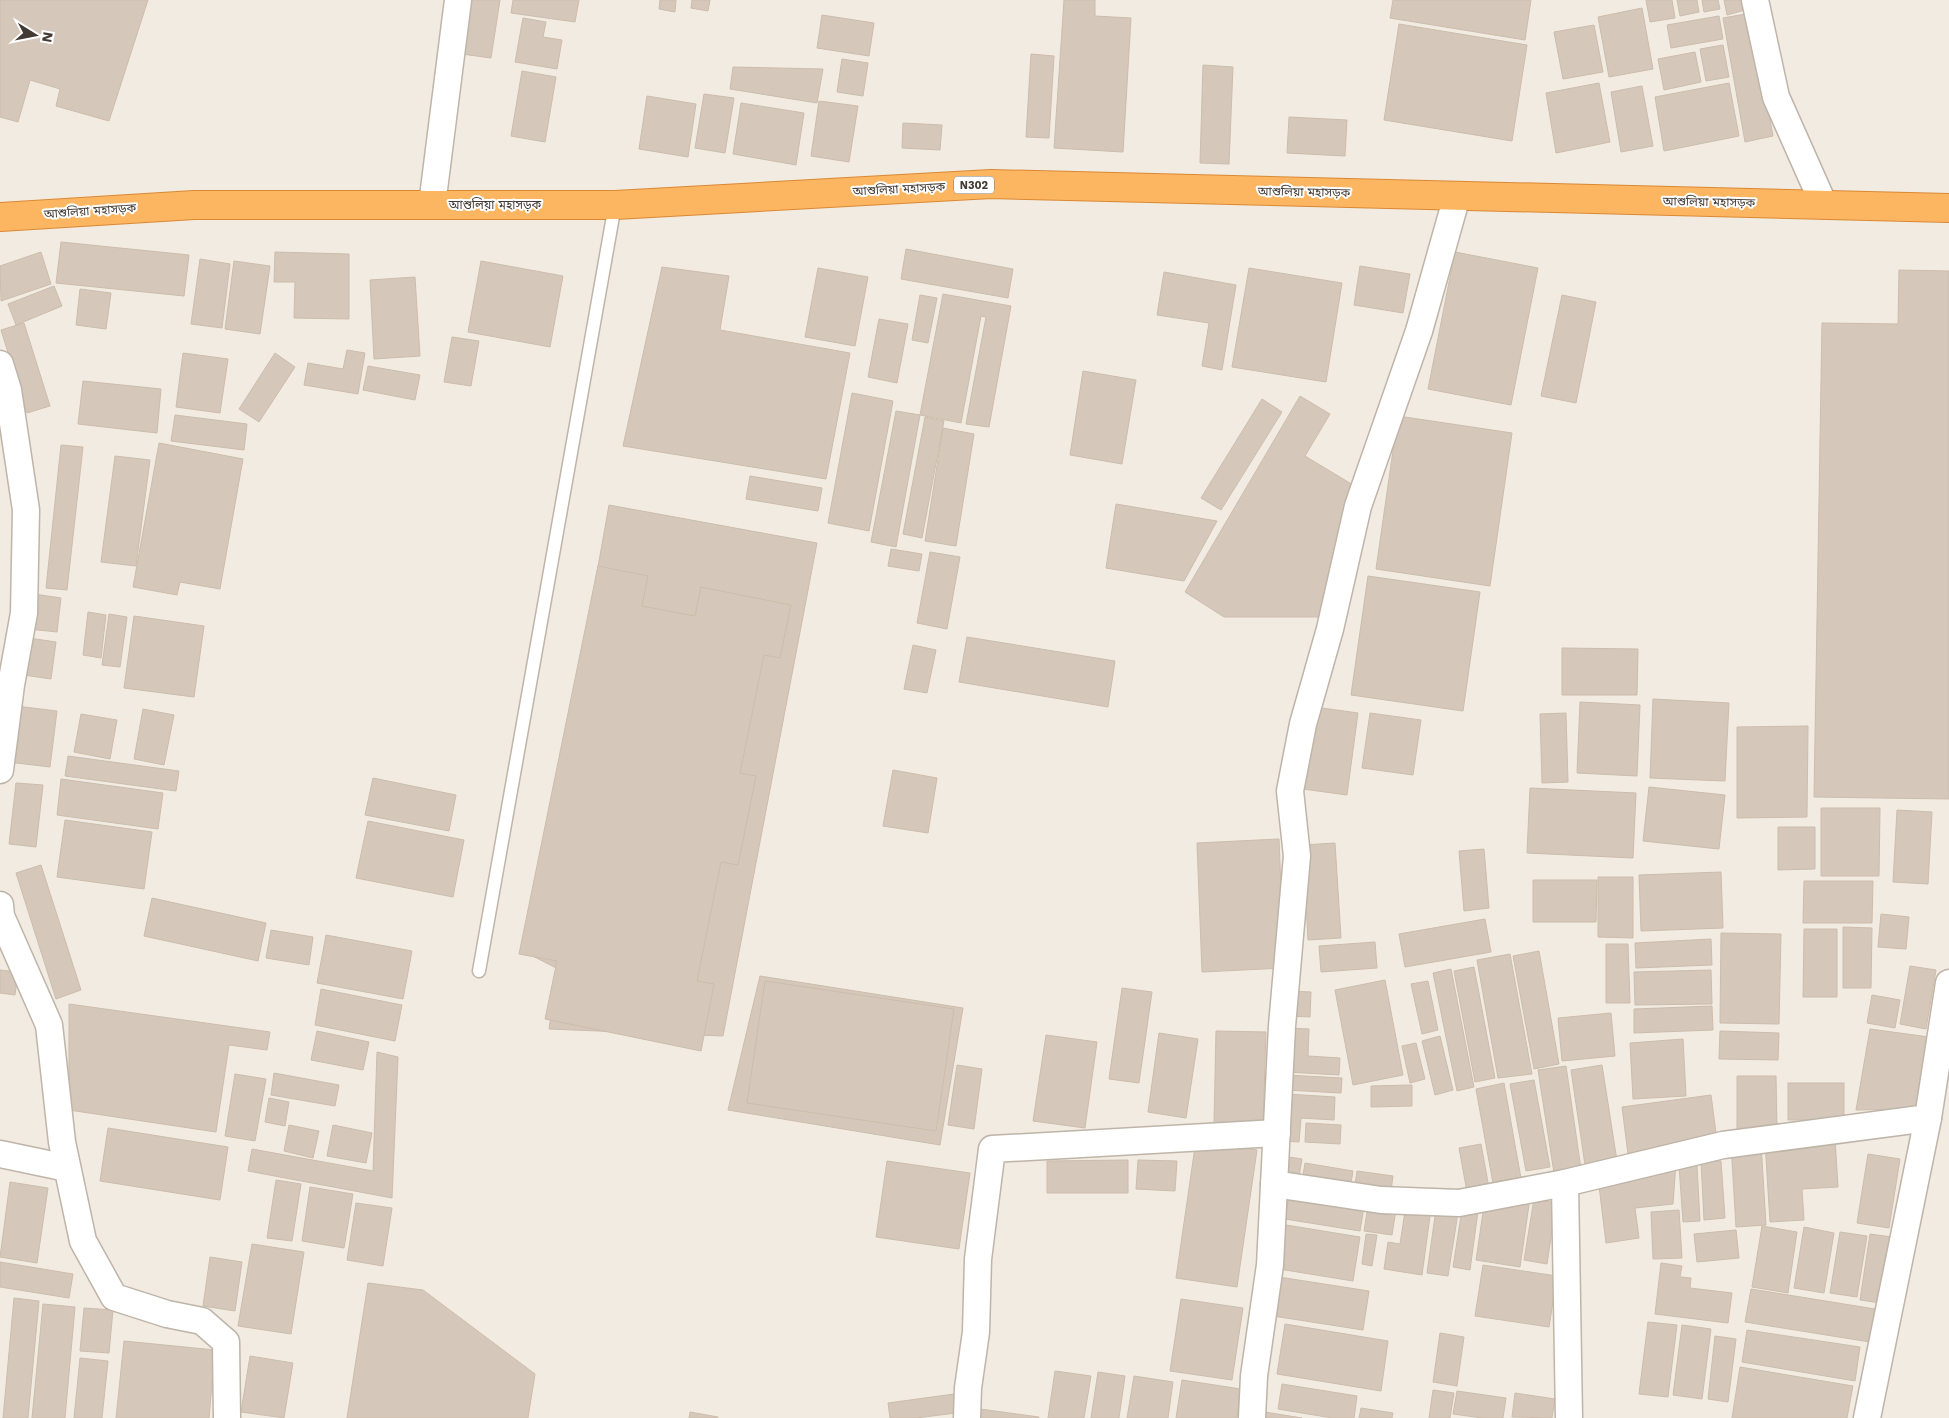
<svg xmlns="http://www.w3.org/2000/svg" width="1949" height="1418" viewBox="0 0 1949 1418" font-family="'Work Sans','Noto Sans Bengali',sans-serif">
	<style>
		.building { fill: #d5c8bb; stroke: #cdbcab }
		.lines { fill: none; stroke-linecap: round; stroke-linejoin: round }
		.lane-casing { stroke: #bfb4a8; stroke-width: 15 }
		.street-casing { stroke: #bfb4a8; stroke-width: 29 }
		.highway-casing { stroke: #db8832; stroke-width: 30 }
		.lane { stroke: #fff; stroke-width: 12 }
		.street { stroke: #fff; stroke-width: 26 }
		.highway { stroke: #fcb662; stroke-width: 28 }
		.labels { text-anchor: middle; stroke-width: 4; stroke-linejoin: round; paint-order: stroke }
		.shield { fill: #fff; stroke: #7b7570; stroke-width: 1 }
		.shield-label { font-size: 11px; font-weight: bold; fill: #423a33 }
		.street-label { font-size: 12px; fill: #423a33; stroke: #fff }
	</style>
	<rect width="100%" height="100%" fill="#f1ebe2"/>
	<g class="building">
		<path d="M0,0H148L109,121L56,106L60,89L30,80L18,122L0,117Z"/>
		<path d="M470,0H500L491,58L462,54Z"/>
		<path d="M513,0H579L575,22L511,13Z"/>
		<path d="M660,0H676L675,12L659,9Z"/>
		<path d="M692,0H710L708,11L691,8Z"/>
		<path d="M1064,0H1095V16L1131,18L1123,152L1054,148Z"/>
		<path d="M1393,0H1531L1525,40L1390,18Z"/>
		<path d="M1646,0H1672L1675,18L1650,22Z"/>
		<path d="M1677,0H1697L1699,12L1680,16Z"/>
		<path d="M1702,0H1718L1720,9L1704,12Z"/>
		<path d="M1724,0H1743L1745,10L1727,15Z"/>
		<path d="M1642,8L1653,69L1609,77L1598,17Z"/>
		<path d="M1751,13L1773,136L1745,142L1723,18Z"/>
		<path d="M822,15L874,23L869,56L817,48Z"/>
		<path d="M1719,16L1723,39L1671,48L1667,25Z"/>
		<path d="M523,18L546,22L543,37L562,40L557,69L515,62Z"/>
		<path d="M1399,24L1527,45L1512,141L1384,120Z"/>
		<path d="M1594,25L1603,72L1563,79L1554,32Z"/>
		<path d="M1723,45L1729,77L1706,81L1700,49Z"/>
		<path d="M1695,52L1701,82L1664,90L1658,59Z"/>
		<path d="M1031,54L1054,56L1049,138L1026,137Z"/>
		<path d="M842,59L868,63L863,96L837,92Z"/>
		<path d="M1203,65L1233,67L1229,164L1200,163Z"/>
		<path d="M733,67L823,69L817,103L730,89Z"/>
		<path d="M522,71L556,77L545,142L511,136Z"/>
		<path d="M1599,83L1610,142L1556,153L1546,93Z"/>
		<path d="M1729,83L1739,136L1664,151L1655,97Z"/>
		<path d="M1642,86L1653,146L1621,152L1611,92Z"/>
		<path d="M704,94L734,98L725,153L695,148Z"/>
		<path d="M647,96L696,104L688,157L639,149Z"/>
		<path d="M819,101L858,106L849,162L811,156Z"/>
		<path d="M741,103L804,113L796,165L733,154Z"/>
		<path d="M1289,117L1347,120L1345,156L1287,153Z"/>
		<path d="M903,123L942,125L940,150L902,148Z"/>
		<path d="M61,242L189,255L184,296L56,283Z"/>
		<path d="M906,249L1013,269L1008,298L901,279Z"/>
		<path d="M41,252L51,284L1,301L0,266Z"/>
		<path d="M275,252L349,254V319L294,318L295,282H274Z"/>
		<path d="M1455,252L1538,268L1511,405L1428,389Z"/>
		<path d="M200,259L230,264L222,328L191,324Z"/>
		<path d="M234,261L270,266L260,334L225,329Z"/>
		<path d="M481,261L563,276L550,347L468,332Z"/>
		<path d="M1360,266L1410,274L1403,313L1354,305Z"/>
		<path d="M662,267L729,276L720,330L850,353L826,479L623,446Z"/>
		<path d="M818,268L868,277L855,346L805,337Z"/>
		<path d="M1249,268L1342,283L1326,382L1232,367Z"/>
		<path d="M1899,270L1949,271V799L1814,797L1822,323L1898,324Z"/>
		<path d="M1164,272L1236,285L1222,370L1202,366L1209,323L1157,315Z"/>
		<path d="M415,277L420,356L374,359L370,280Z"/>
		<path d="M54,286L62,306L16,325L8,304Z"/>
		<path d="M80,289L111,293L106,329L76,325Z"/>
		<path d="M943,294L1011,306L989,427L966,424L986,317L981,316L961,423L920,415Z"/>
		<path d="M920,295L937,298L928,343L912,340Z"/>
		<path d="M1562,295L1596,302L1576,403L1541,396Z"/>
		<path d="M879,319L908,324L897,383L868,377Z"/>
		<path d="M24,323L50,406L27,413L1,330Z"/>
		<path d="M452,337L479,341L471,386L444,382Z"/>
		<path d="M347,350L365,353L358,394L304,385L308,363L343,369Z"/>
		<path d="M183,353L228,359L220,413L176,407Z"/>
		<path d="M275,353L295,367L259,422L239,409Z"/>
		<path d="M368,366L420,375L415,400L363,390Z"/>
		<path d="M1083,371L1136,380L1122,464L1070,455Z"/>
		<path d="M83,381L161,389L157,433L78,424Z"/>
		<path d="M852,393L893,401L869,531L828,523Z"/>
		<path d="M1300,396L1330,414L1305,456L1358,488L1324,617H1224L1185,592Z"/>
		<path d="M1262,399L1282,412L1221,510L1201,498Z"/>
		<path d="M896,411L920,415L896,547L871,542Z"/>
		<path d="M175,415L247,424L244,450L171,441Z"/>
		<path d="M1398,416L1512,433L1490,586L1376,569Z"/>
		<path d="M925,417L944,421L922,538L903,534Z"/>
		<path d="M943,428L974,434L956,546L925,541Z"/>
		<path d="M159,443L243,459L220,589L180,582L177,595L133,587Z"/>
		<path d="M61,445L83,447L67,590L46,588Z"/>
		<path d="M115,456L150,460L136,566L101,562Z"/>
		<path d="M750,476L822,488L818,511L746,499Z"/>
		<path d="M1116,504L1217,521L1184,581L1106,568Z"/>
		<path d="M609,505L817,543L723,1036L549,1029L558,969L529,954Z"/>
		<path d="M891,549L922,554L919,571L888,566Z"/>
		<path d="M930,552L960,557L947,629L917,623Z"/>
		<path d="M598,566L648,576L642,606L695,616L701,587L791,605L780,658L764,655L740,773L756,776L738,865L721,862L697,981L714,984L701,1051L545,1019L557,961L519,954Z"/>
		<path d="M1368,576L1480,592L1463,711L1351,695Z"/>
		<path d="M34,594L61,598L57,632L29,629Z"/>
		<path d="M88,612L106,615L101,658L83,655Z"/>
		<path d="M109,614L127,617L120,667L102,665Z"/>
		<path d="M134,616L204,626L194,697L124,688Z"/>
		<path d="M967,637L1115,661L1108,707L959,682Z"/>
		<path d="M29,638L56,642L51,679L24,675Z"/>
		<path d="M913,645L936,650L927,693L904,689Z"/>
		<path d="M1562,648L1638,649L1637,695H1562Z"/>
		<path d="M1653,699L1729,703L1725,781L1650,778Z"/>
		<path d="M1580,702L1640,705L1637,776L1577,773Z"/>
		<path d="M16,706L57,711L50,767L8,762Z"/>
		<path d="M1315,707L1358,713L1347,795L1303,789Z"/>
		<path d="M143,709L174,715L164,765L134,759Z"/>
		<path d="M1370,713L1421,720L1413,775L1362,768Z"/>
		<path d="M1566,713L1568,782L1542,783L1540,714Z"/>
		<path d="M81,714L117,720L110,759L74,752Z"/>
		<path d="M1808,726L1807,817L1737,818V727Z"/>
		<path d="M68,756L179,771L176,791L65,776Z"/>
		<path d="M893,770L937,778L928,833L883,826Z"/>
		<path d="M373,778L456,795L449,831L365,815Z"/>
		<path d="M61,779L163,793L158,829L57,815Z"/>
		<path d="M16,783L43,785L36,847L9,844Z"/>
		<path d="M1649,787L1725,795L1719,849L1643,841Z"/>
		<path d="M1530,788L1636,793L1633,858L1527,853Z"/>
		<path d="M1821,808H1880L1879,876H1821Z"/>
		<path d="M1897,810L1932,812L1928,884L1893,882Z"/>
		<path d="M65,820L152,832L144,889L57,877Z"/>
		<path d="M368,821L464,840L453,897L356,878Z"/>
		<path d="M1778,827H1815V869L1778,870Z"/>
		<path d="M1279,839L1284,968L1202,972L1197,843Z"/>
		<path d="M1335,843L1341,938L1308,940L1303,845Z"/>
		<path d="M1484,849L1489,908L1464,911L1459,851Z"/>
		<path d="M41,865L81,990L56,999L16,873Z"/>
		<path d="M1721,872L1723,928L1641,931L1639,875Z"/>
		<path d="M1598,877H1633V938L1598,937Z"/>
		<path d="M1533,880H1597L1596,922H1533Z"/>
		<path d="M1804,881H1873L1872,923H1803Z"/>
		<path d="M152,898L266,923L258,961L144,936Z"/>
		<path d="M1881,914L1909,917L1906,949L1878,947Z"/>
		<path d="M1485,919L1491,952L1405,967L1399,934Z"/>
		<path d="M1843,927L1872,928L1871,988H1843Z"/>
		<path d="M1804,929H1837V997H1803Z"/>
		<path d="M271,930L313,937L309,965L266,958Z"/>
		<path d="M1721,933L1781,934L1779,1024L1720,1023Z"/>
		<path d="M326,935L412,951L403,999L317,983Z"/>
		<path d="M1711,939L1712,965L1636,968L1635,943Z"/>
		<path d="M1375,942L1377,968L1321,972L1319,946Z"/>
		<path d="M1606,944H1628L1630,1003H1606Z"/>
		<path d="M1539,951L1559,1064L1534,1069L1513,956Z"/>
		<path d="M1510,954L1532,1074L1498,1078L1477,960Z"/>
		<path d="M1910,966L1936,970L1926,1029L1900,1024Z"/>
		<path d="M1474,967L1495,1078L1475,1082L1454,971Z"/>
		<path d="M1451,969L1474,1087L1457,1091L1433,973Z"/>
		<path d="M0,970L18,972L15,995L0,993Z"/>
		<path d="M1711,970L1712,1004L1635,1005L1634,972Z"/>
		<path d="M760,976L963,1008L940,1145L728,1110Z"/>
		<path d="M1385,980L1403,1075L1353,1085L1335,990Z"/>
		<path d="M765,981L954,1009L936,1131L747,1103Z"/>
		<path d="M1428,981L1438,1030L1422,1034L1411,984Z"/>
		<path d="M1122,988L1152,992L1139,1083L1109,1079Z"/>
		<path d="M321,989L402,1005L395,1041L315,1025Z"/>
		<path d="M1288,991L1311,992L1310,1017L1287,1016Z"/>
		<path d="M1872,995L1900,1000L1895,1028L1867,1023Z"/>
		<path d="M69,1004L270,1032L267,1050L229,1045L216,1132L69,1110Z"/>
		<path d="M1712,1006L1713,1030L1634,1033V1009Z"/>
		<path d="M1611,1013L1615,1056L1562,1061L1558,1018Z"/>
		<path d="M1289,1028L1309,1029L1308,1056L1340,1058L1339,1075L1286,1072Z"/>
		<path d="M1870,1029L1929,1037L1918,1109L1856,1110Z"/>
		<path d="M317,1031L369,1042L363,1070L311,1060Z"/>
		<path d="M1216,1031L1266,1032L1263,1124L1214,1123Z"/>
		<path d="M1720,1031L1779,1033L1778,1060L1719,1059Z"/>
		<path d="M1159,1033L1198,1039L1186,1118L1148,1112Z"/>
		<path d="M1046,1035L1097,1042L1085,1128L1033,1121Z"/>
		<path d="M1440,1036L1453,1090L1435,1095L1422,1041Z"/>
		<path d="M1683,1039L1686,1096L1633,1099L1630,1043Z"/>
		<path d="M1416,1043L1425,1079L1410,1083L1402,1046Z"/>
		<path d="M377,1052L398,1057L392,1198L248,1171L252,1149L373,1171Z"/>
		<path d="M957,1065L982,1069L974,1129L948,1125Z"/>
		<path d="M1602,1065L1617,1161L1585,1165L1571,1070Z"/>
		<path d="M1566,1066L1581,1169L1554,1173L1538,1070Z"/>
		<path d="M274,1073L339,1085L335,1106L271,1095Z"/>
		<path d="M235,1074L266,1079L255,1141L225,1136Z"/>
		<path d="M1287,1075L1342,1078L1341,1093L1286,1090Z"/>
		<path d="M1737,1076H1776L1777,1130H1737Z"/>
		<path d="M1534,1080L1550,1167L1526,1171L1510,1084Z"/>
		<path d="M1504,1083L1522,1184L1494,1189L1476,1089Z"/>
		<rect x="1788" y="1083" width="56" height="37"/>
		<path d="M1412,1085V1106L1371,1107V1086Z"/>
		<path d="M1287,1094L1335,1097L1334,1120L1301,1118L1299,1142L1284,1141Z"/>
		<path d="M1711,1095L1717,1141L1628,1154L1622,1107Z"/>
		<path d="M269,1098L289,1102L285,1126L265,1122Z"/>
		<path d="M1306,1123L1341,1125L1340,1144L1305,1142Z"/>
		<path d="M289,1125L319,1131L313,1158L284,1151Z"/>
		<path d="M333,1125L372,1133L366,1163L327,1156Z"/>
		<path d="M108,1128L228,1147L220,1200L100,1181Z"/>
		<path d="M1835,1138L1838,1187L1802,1189L1804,1220L1770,1222L1765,1142Z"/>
		<path d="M1196,1140L1257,1150L1237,1287L1176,1278Z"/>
		<path d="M1761,1143L1766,1225L1736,1227L1731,1144Z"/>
		<path d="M1481,1144L1489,1188L1467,1192L1459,1148Z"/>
		<path d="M1868,1154L1900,1159L1889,1228L1857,1223Z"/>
		<path d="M1282,1156L1302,1159L1298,1182L1278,1179Z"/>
		<path d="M1128,1160V1193H1047V1161Z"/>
		<path d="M1138,1160L1177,1161L1175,1191L1136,1189Z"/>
		<path d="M887,1161L970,1173L959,1249L876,1237Z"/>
		<path d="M1721,1161L1725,1218L1704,1220L1701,1162Z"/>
		<path d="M1676,1162L1673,1204L1635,1208L1639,1238L1606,1243L1598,1178Z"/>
		<path d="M1305,1163L1353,1171L1350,1189L1302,1182Z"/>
		<path d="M1697,1165L1700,1221L1683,1222L1679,1166Z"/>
		<path d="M1357,1171L1393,1176L1390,1198L1354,1192Z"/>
		<path d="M276,1180L301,1184L292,1241L267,1238Z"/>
		<path d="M10,1182L48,1188L37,1263L0,1257Z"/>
		<path d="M310,1187L353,1194L344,1248L302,1241Z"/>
		<path d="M1290,1188L1365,1201L1360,1231L1285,1219Z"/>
		<path d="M1369,1199L1397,1203L1392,1235L1364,1231Z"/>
		<path d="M1485,1199L1529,1205L1520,1267L1476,1260Z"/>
		<path d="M1534,1199L1556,1203L1547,1264L1524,1260Z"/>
		<path d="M356,1203L392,1208L383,1266L347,1260Z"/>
		<path d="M1406,1205L1431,1209L1422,1275L1384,1269L1388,1242L1400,1244Z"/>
		<path d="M1436,1209L1458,1213L1448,1276L1427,1273Z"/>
		<path d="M1462,1209L1478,1211L1470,1270L1453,1267Z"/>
		<path d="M1679,1210L1682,1258L1653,1259L1651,1212Z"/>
		<path d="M1286,1225L1360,1237L1353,1281L1279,1269Z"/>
		<path d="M1762,1226L1797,1232L1788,1293L1752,1287Z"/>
		<path d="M1804,1227L1834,1233L1824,1293L1794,1288Z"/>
		<path d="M1736,1230L1739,1258L1697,1262L1694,1234Z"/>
		<path d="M1840,1232L1867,1236L1857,1297L1830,1293Z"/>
		<path d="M1366,1234L1377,1235L1372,1266L1362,1264Z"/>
		<path d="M1870,1234L1892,1237L1881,1303L1860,1300Z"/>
		<path d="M252,1244L304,1252L291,1334L238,1326Z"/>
		<path d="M210,1257L242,1262L235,1311L203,1306Z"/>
		<path d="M0,1262L73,1274L69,1298L0,1287Z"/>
		<path d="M1661,1263L1682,1266L1680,1277L1691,1278L1690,1288L1732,1293L1728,1323L1655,1314Z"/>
		<path d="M1483,1265L1557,1276L1549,1327L1475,1316Z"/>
		<path d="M1279,1277L1369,1291L1363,1330L1273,1316Z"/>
		<path d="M368,1283L423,1290L535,1374L528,1418H347Z"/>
		<path d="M1751,1289L1875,1309L1870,1342L1745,1322Z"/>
		<path d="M14,1298L39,1301L28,1418H3Z"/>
		<path d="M1181,1299L1243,1308L1232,1380L1170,1371Z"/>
		<path d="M43,1304L75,1307L65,1418H32Z"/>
		<path d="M84,1308L113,1310L109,1353L80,1351Z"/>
		<path d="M1648,1322L1677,1325L1668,1397L1639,1394Z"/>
		<path d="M1285,1324L1388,1341L1381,1391L1277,1374Z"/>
		<path d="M1682,1325L1711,1329L1702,1399L1673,1395Z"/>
		<path d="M1747,1330L1860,1347L1855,1381L1742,1362Z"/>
		<path d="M1440,1333L1464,1337L1457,1386L1433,1382Z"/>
		<path d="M1715,1336L1736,1339L1728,1402L1708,1399Z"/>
		<path d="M124,1341L215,1350L209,1418H116Z"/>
		<path d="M250,1356L293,1363L284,1418L241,1412Z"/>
		<path d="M80,1358L108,1361L102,1418H74Z"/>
		<path d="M1740,1367L1853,1386L1847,1418H1732Z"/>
		<path d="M1055,1371L1091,1376L1084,1418H1048Z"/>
		<path d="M1098,1372L1125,1376L1119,1418H1091Z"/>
		<path d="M1134,1376L1173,1382L1168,1418H1127Z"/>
		<path d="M1182,1380L1241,1389L1237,1418H1176Z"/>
		<path d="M1282,1384L1357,1396L1354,1418H1332L1278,1409Z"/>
		<path d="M1433,1390L1454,1393L1450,1418H1429Z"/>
		<path d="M1457,1391L1506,1398L1503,1418H1482L1453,1414Z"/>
		<path d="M1515,1393L1555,1399L1552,1418L1512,1417Z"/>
		<path d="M954,1394L956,1413L916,1418H890L888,1403Z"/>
		<path d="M1361,1408L1393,1413L1392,1418H1359Z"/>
		<path d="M980,1409L1039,1417V1418H979Z"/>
		<path d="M690,1412L718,1417V1418H689Z"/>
		<path d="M1265,1412L1302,1418H1264Z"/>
	</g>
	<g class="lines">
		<defs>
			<path id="lane" d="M479,971L615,205"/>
			<g id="street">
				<path d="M1755,0L1776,97L1824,205"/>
				<path d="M432,205L458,0"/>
				<path d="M0,364L8,390L26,510L24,613L11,685L0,770"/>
				<path d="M0,905L1,916L49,1025L62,1142L83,1241L114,1297L167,1314L202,1321L226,1342L227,1418"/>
				<path d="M0,1154L67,1168"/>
				<path d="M1565,1183L1569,1418"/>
				<path d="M1274,1184L1381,1200L1459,1203L1565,1183L1723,1145L1928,1118L1949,983"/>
				<path d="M967,1418L968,1388L976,1332L978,1259L992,1149L1277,1133"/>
				<path d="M1252,1418L1254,1376L1270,1265L1282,1026L1297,856L1290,791L1303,724L1330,629L1358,506L1419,331L1457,196"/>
				<path d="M1867,1418L1928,1118"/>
			</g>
			<path id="highway" d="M0,217L194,205H615L991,184L1949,208"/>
		</defs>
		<use href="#lane" class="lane-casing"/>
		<use href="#street" class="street-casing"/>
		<use href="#highway" class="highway-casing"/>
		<use href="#lane" class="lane"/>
		<use href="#street" class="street"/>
		<use href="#highway" class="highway"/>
	</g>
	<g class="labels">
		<rect class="shield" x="954" y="176.5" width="40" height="17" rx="4"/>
		<g class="shield-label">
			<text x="974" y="189">N302</text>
		</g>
		<g class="street-label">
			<text transform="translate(899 189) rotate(-3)" y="4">আশুলিয়া মহাসড়ক</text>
			<text transform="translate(1304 192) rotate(1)" y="4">আশুলিয়া মহাসড়ক</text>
			<text transform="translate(1709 202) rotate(1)" y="4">আশুলিয়া মহাসড়ক</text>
			<text x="495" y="209">আশুলিয়া মহাসড়ক</text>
			<text transform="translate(90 211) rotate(-4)" y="4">আশুলিয়া মহাসড়ক</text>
		</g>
	</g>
	<g transform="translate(35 35) rotate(100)" stroke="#ffffff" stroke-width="4" paint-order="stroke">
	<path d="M0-4L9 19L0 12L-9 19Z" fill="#423a33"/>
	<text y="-8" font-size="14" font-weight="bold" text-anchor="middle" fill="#423a33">N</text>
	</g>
</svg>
